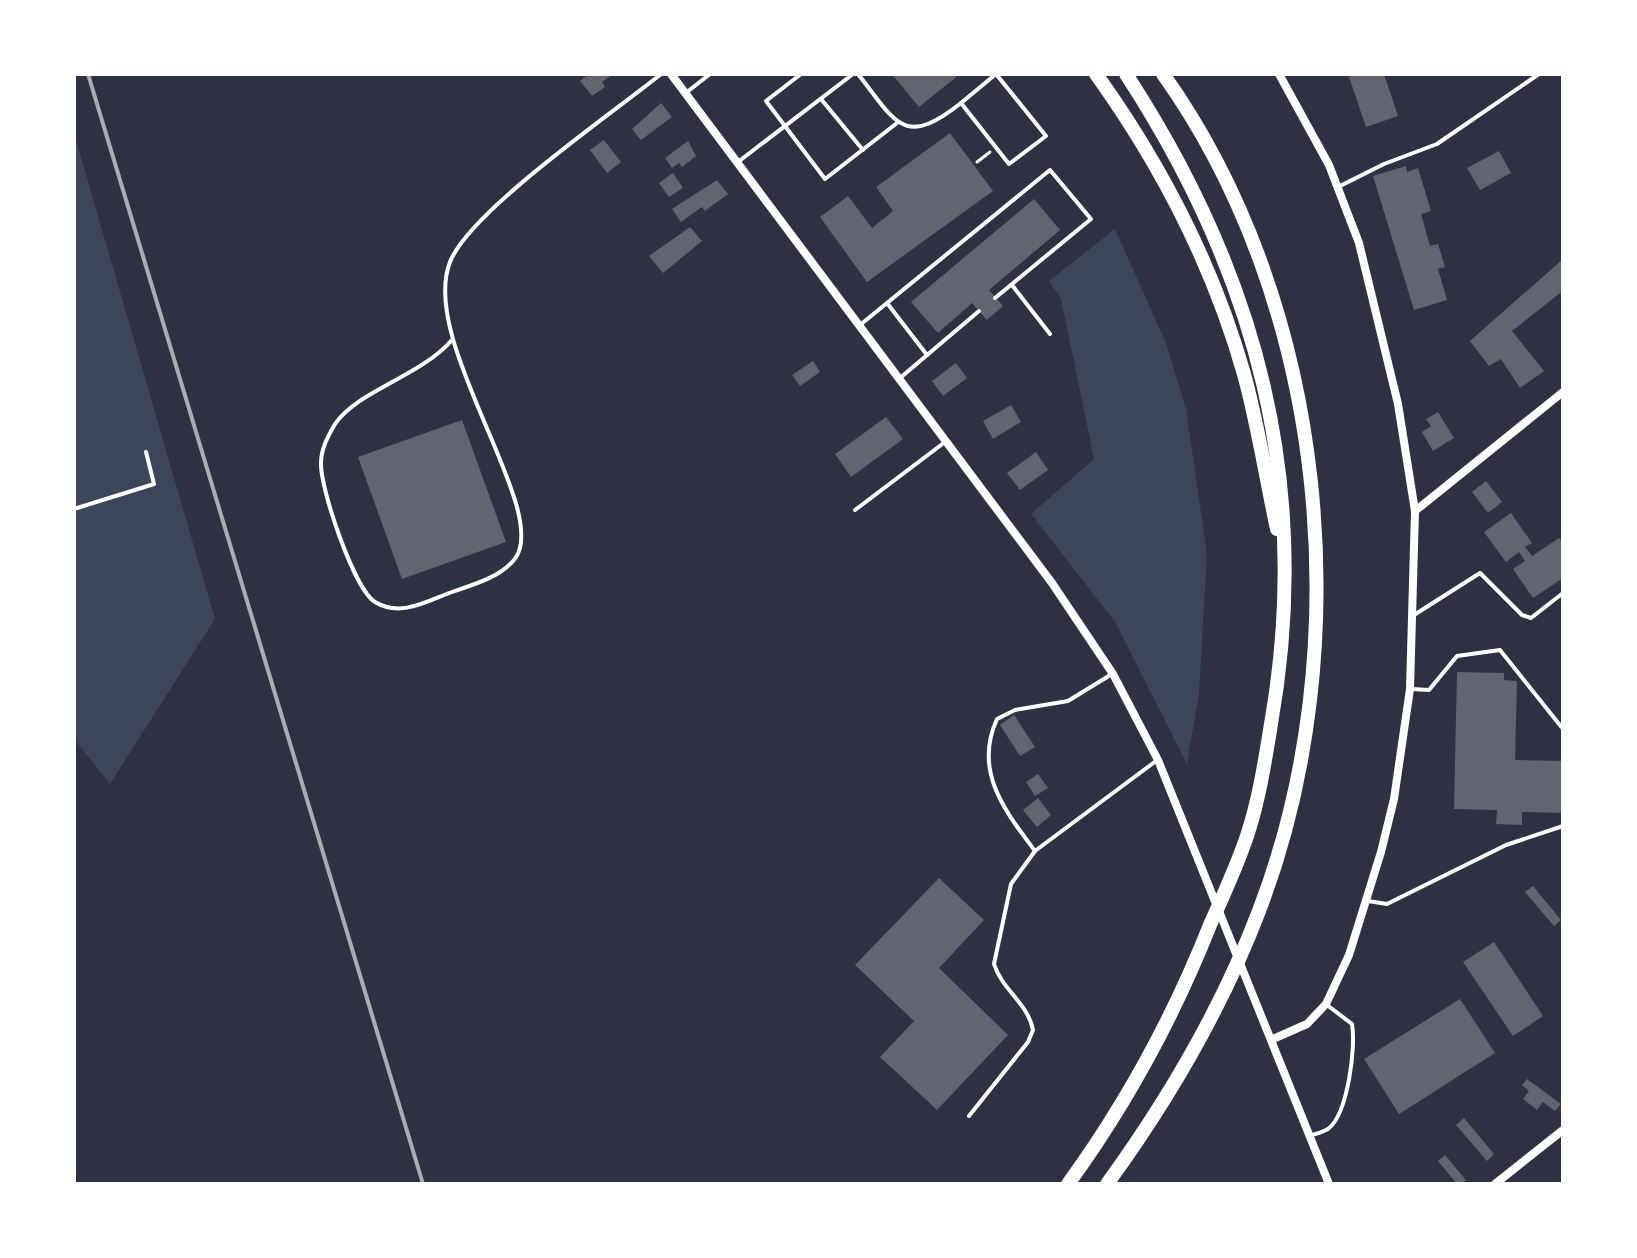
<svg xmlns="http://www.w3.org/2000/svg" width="1637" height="1258" viewBox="0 0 1637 1258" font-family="'IBM Plex Serif',serif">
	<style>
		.green { fill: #3c4559 }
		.building { fill: #626471 }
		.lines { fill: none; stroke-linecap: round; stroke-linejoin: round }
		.path { stroke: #fff; stroke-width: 3 }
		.service { stroke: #fff; stroke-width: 4 }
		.minor { stroke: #fff; stroke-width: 8 }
		.motorway { stroke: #fff; stroke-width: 14 }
		.rail { stroke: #abadb3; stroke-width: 4 }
	</style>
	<rect width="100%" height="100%" fill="#2d3142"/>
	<g class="green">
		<path d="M74,133L215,619L110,784L74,739Z"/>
		<path d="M1115,229L1166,343L1186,409L1207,554L1199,694L1187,764L1115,622L1031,514L1094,459L1061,299L1049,281Z"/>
	</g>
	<g class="building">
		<path d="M589,74H613L602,82L605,87L592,96L580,81Z"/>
		<path d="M892,74H960L919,107Z"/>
		<path d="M1348,74H1384L1398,116L1366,127Z"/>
		<path d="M661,103L672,117L641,140L632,129Z"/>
		<path d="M950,133L993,191L867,282L820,217L848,196L872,228L893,211L876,187Z"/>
		<path d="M604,140L621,162L607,173L590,150Z"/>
		<path d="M688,141L696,156L682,167L679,163L672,168L665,158Z"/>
		<path d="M1499,151L1511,173L1480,190L1467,168Z"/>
		<path d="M1406,166L1407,172L1418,168L1431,211L1421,214L1430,246L1438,244L1445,267L1438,269L1447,300L1414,310L1373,176Z"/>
		<path d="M673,173L683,188L669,197L659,183Z"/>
		<path d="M717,180L728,194L705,211L702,207L681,222L672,209Z"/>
		<path d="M1034,199L1060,230L989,290L1003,306L987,320L972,303L938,333L911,302Z"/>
		<path d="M690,227L702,241L663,273L649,256Z"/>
		<path d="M1563,259V296L1560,293L1512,331L1544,371L1520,388L1501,359L1489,366L1470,341Z"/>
		<path d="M813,361L820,372L800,386L792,375Z"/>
		<path d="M956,363L967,378L943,396L932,381Z"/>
		<path d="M1011,405L1021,422L993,439L983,421Z"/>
		<path d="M1438,412L1454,438L1433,451L1422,432L1431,426L1426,419Z"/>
		<path d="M886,417L903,439L851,477L835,454Z"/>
		<path d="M462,420L506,542L402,579L358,457Z"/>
		<path d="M1036,452L1048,470L1020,490L1007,473Z"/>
		<path d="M1486,481L1502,502L1488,513L1472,492Z"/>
		<path d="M1511,513L1532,543L1525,547L1532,556L1559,538L1563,543V578L1533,598L1513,569L1525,561L1519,552L1506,562L1484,532Z"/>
		<path d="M1457,672L1504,673V680L1517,681L1515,760L1563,761V813L1522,812V825L1496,824L1497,810L1454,809Z"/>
		<path d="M1014,715L1035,747L1020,756L1000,725Z"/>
		<path d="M1038,774L1048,788L1035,796L1026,782Z"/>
		<path d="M1038,798L1051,815L1037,827L1023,810Z"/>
		<path d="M939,878L984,920L939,968L1008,1035L937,1110L880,1057L914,1021L855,965Z"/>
		<path d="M1533,886L1561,920L1554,926L1525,892Z"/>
		<path d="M1494,942L1543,1016L1513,1036L1463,962Z"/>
		<path d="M1460,999L1495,1053L1399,1114L1364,1059Z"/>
		<path d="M1527,1079L1561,1104L1555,1111L1543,1102L1537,1110L1523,1099L1529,1091L1522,1085Z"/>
		<path d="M1464,1118L1494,1154L1487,1161L1456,1125Z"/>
		<path d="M1445,1155L1466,1180L1461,1184H1457L1438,1161Z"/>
	</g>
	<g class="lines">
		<path class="path" d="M977,162L990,152"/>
		<g class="service">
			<path d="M801,74L766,101L825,179L897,123"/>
			<path d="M858,74C896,122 903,149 961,103L1009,164L1046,136L996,74"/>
			<path d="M687,92L710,74"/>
			<path d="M821,99L863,150"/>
			<path d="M961,103L996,74"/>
			<path d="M738,162L853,74"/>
			<path d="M1338,187L1384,164L1437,144L1539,74"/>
			<path d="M1012,285L1050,334"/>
			<path d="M887,303L927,355"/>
			<path d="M860,325L1050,170L1091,219L995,298"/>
			<path d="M452,340C421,376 357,391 335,424C328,436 321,449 321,463C320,488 354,589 375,602C398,616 422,604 444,595C467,586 497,580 514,560C554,513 418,343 450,262C470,211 613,113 661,74"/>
			<path d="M900,378L979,311"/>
			<path d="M74,509L154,484L146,452"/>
			<path d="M855,510L945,442"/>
			<path d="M1414,615L1480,573L1522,615L1531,618L1563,593"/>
			<path d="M1112,674L1068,701L1015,710L997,719C973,771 1005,811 1035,851L1156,761"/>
			<path d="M1412,689L1429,690L1457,656L1500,650L1563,729"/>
			<path d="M1368,901L1387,904L1506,845L1563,826"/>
			<path d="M969,1116L1028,1042L1033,1030C1028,1003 1002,990 994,964L1011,884L1035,851"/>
			<path d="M1310,1136C1315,1134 1323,1132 1328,1129C1348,1114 1356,1047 1352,1024L1327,1005"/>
		</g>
		<g class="minor">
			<path d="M671,74L1052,583L1113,674L1158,760L1329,1184"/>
			<path d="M1415,511L1563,392"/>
			<path d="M1273,1039L1307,1024L1326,1004L1349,955L1381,852L1394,799L1410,689L1415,511L1398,404L1359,243L1329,165L1279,74"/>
			<path d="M1495,1184L1563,1130"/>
		</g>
		<g class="motorway">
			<path d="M1096,74C1162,166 1213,265 1244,374C1258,425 1266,478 1277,529"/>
			<path d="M1068,1184C1127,1103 1173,1018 1210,925C1223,896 1237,866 1247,836C1259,800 1265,761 1271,724C1313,485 1257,275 1126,74"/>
			<path d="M1107,1184C1168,1100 1222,1008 1259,911C1360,648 1328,305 1163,74"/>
		</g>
		<path class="rail" d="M88,74L423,1184"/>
	</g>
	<rect width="1637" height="1258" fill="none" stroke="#ffffff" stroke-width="152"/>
</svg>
